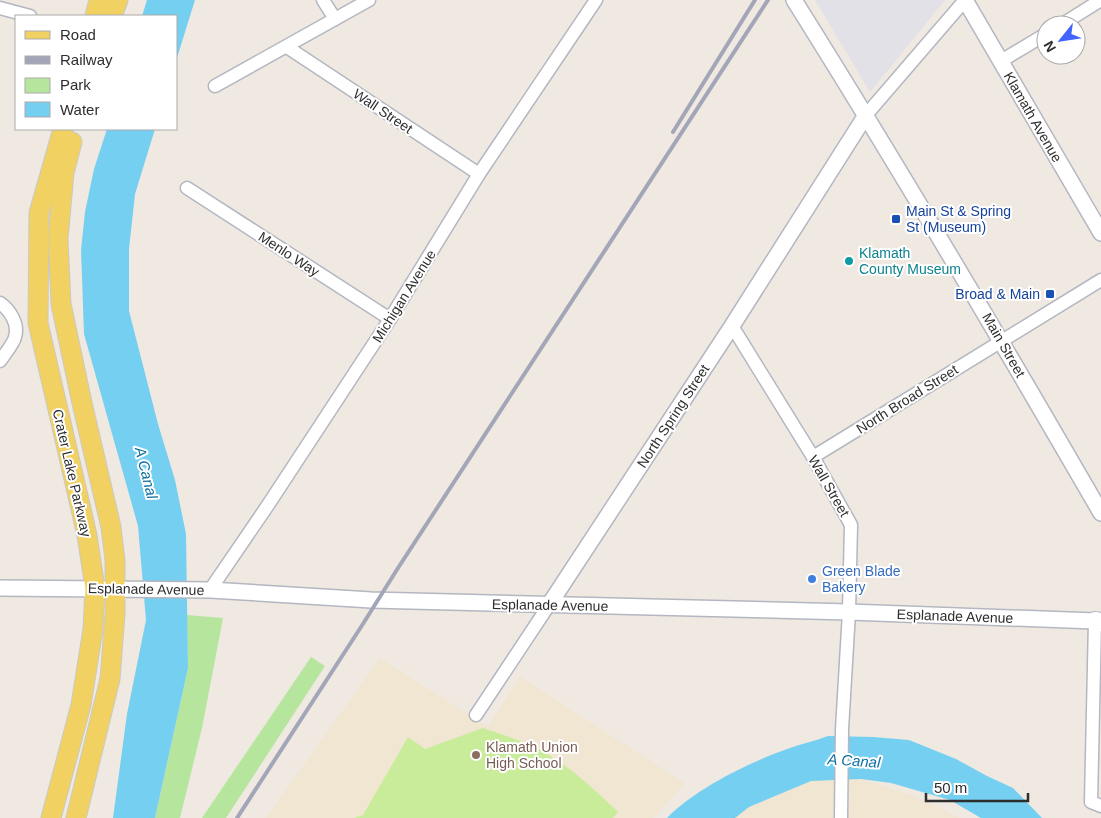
<svg xmlns="http://www.w3.org/2000/svg" width="1101" height="818" viewBox="0 0 1101 818" font-family="Arial,sans-serif">
	<style>
		.industrial { fill: #e3e1e8 }
		.education { fill: #f0e6d1 }
		.green { fill: #b6e59e }
		.pitch { fill: #c9ec9a }
		.water { fill: #75cff0 }
		.lines { fill: none; stroke-linecap: round; stroke-linejoin: round }
		.minor-casing { stroke: #b4b7c1; stroke-width: 15 }
		.tertiary-casing { stroke: #b4b7c1; stroke-width: 18 }
		.secondary-casing { stroke: #b4b7c1; stroke-width: 20 }
		.primary-casing { stroke: #c9c9c9; stroke-width: 21 }
		.minor { stroke: #fff; stroke-width: 12 }
		.tertiary { stroke: #fff; stroke-width: 15 }
		.secondary { stroke: #fff; stroke-width: 18 }
		.primary { stroke: #f2d163; stroke-width: 19 }
		.rail { stroke: #a3a6b8; stroke-width: 4 }
		.transit-dot { fill: #1a4fb4; stroke: #fff; stroke-width: 2 }
		.culture-dot { fill: #0f9aa8; stroke: #fff; stroke-width: 2 }
		.shop-dot { fill: #3f7fe0; stroke: #fff; stroke-width: 2 }
		.education-dot { fill: #8d6e63; stroke: #fff; stroke-width: 2 }
		.labels { text-anchor: middle; stroke-width: 4; stroke-linejoin: round; paint-order: stroke }
		.street-label { font-size: 14px; fill: #2e2e2e; stroke: #fff }
		.transit-label { font-size: 14px; fill: #164399; stroke: #fff; text-anchor: start }
		.culture-label { font-size: 14px; fill: #0d838f; stroke: #fff; text-anchor: start }
		.shop-label { font-size: 14px; fill: #366cbe; stroke: #fff; text-anchor: start }
		.education-label { font-size: 14px; fill: #785e54; stroke: #fff; text-anchor: start }
		.water-label { font-size: 15px; font-style: italic; fill: #0d6fa3; stroke: #fff }
	</style>
	<rect width="100%" height="100%" fill="#efe9e1"/>
	<path class="industrial" d="M815,0H945L870,92Z"/>
	<g class="education">
		<path d="M380,658L488,727L520,676L685,784L653,818H266Z"/>
		<path d="M861,779L912,795L960,818H735L749,807L811,781Z"/>
	</g>
	<g class="green">
		<path d="M187,615L223,618L202,728L180,818H155L188,668Z"/>
		<path d="M311,657L325,666L226,818H202Z"/>
	</g>
	<path class="pitch" d="M483,728C506,736 531,743 552,757C576,772 597,792 618,812L613,818H354L363,815L408,737L425,749Z"/>
	<g class="water">
		<path d="M147,0H195L176,61V16H142Z"/>
		<path d="M107,129H155L135,194L129,249V311L158,424L175,480L186,534L188,668L155,818H113L127,714L146,620L138,526L84,334L81,250L85,212L94,169Z"/>
		<path d="M828,736L873,737L909,740L956,759L987,776L1013,788L1042,818H981L950,800L891,783L861,779L811,781L749,807L735,818H667C695,789 750,762 787,749C801,744 815,741 828,736Z"/>
	</g>
	<g class="lines">
		<defs>
			<g id="minor">
				<path d="M323,0L335,19"/>
				<path d="M0,8L30,16"/>
				<path d="M1061,25L1101,0"/>
				<path d="M287,47L479,174"/>
				<path d="M1001,61L1046,34"/>
				<path d="M215,86L369,0"/>
				<path d="M866,115L965,0"/>
				<path d="M187,188L390,319"/>
				<path d="M0,303C10,310 19,324 15,337C14,343 4,355 0,361"/>
				<path d="M732,326L813,457L851,525L849,612L842,729L841,818"/>
				<path d="M813,457L1101,280"/>
				<path d="M210,590L268,505L390,319L479,174L596,0"/>
				<path d="M1095,621L1091,802L1101,806"/>
				<path d="M476,715L549,605"/>
			</g>
			<g id="tertiary">
				<path d="M794,0C900,169 1001,340 1101,513"/>
				<path d="M965,0L1101,233"/>
				<path d="M0,588L210,590L371,600L849,612L1095,621"/>
				<path d="M549,605L732,326L866,115"/>
			</g>
			<path id="secondary" d="M1095,621L1101,622"/>
			<g id="primary">
				<path d="M95,16L99,0"/>
				<path d="M112,16L118,0"/>
				<path d="M72,142L64,173L58,239L61,304L82,403L111,527L115,560V614L110,679L76,818"/>
				<path d="M51,818L81,705L93,629L95,588L87,535L38,323L39,213L63,129"/>
			</g>
		</defs>
		<use href="#minor" class="minor-casing"/>
		<use href="#tertiary" class="tertiary-casing"/>
		<use href="#secondary" class="secondary-casing"/>
		<use href="#primary" class="primary-casing"/>
		<use href="#minor" class="minor"/>
		<use href="#tertiary" class="tertiary"/>
		<use href="#secondary" class="secondary"/>
		<use href="#primary" class="primary"/>
		<g class="rail">
			<path d="M673,132L755,0"/>
			<path d="M237,818L361,627L398,568L768,0"/>
		</g>
	</g>
	<g class="transit-dot">
		<rect x="891" y="214" width="10" height="10" rx="2.5"/>
		<rect x="1045" y="289" width="10" height="10" rx="2.5"/>
	</g>
	<circle class="culture-dot" cx="849" cy="261" r="5"/>
	<circle class="shop-dot" cx="812" cy="579" r="5"/>
	<circle class="education-dot" cx="476" cy="755" r="5"/>
	<g class="labels">
		<g class="street-label">
			<text transform="translate(383 111) rotate(34)" y="5">Wall Street</text>
			<text transform="translate(1033 117) rotate(60)" y="5">Klamath Avenue</text>
			<text transform="translate(289 254) rotate(33)" y="5">Menlo Way</text>
			<text transform="translate(404 296) rotate(-58)" y="5">Michigan Avenue</text>
			<text transform="translate(1004 345) rotate(60)" y="5">Main Street</text>
			<text transform="translate(907 399) rotate(-32)" y="5">North Broad Street</text>
			<text transform="translate(673 416) rotate(-57)" y="5">North Spring Street</text>
			<text transform="translate(72 473) rotate(77)" y="5">Crater Lake Parkway</text>
			<text transform="translate(829 486) rotate(60)" y="5">Wall Street</text>
			<text transform="translate(146 589) rotate(1)" y="5">Esplanade Avenue</text>
			<text transform="translate(550 605) rotate(1)" y="5">Esplanade Avenue</text>
			<text transform="translate(955 616) rotate(2)" y="5">Esplanade Avenue</text>
		</g>
		<g class="transit-label">
			<text x="906" y="216">Main St &amp; Spring<tspan x="906" dy="16">St (Museum)</tspan></text>
			<text x="1040" y="299" text-anchor="end">Broad &amp; Main</text>
		</g>
		<g class="culture-label">
			<text x="859" y="258">Klamath<tspan x="859" dy="16">County Museum</tspan></text>
		</g>
		<g class="shop-label">
			<text x="822" y="576">Green Blade<tspan x="822" dy="16">Bakery</tspan></text>
		</g>
		<g class="education-label">
			<text x="486" y="752">Klamath Union<tspan x="486" dy="16">High School</tspan></text>
		</g>
		<g class="water-label">
			<text transform="translate(146 473) rotate(76)" y="5">A Canal</text>
			<text transform="translate(854 761) rotate(4)" y="5">A Canal</text>
		</g>
	</g>
	<rect x="15" y="15" width="162" height="115" fill="#ffffff" stroke="#ababab"/>
	<rect x="25" y="31" width="25" height="8" fill="#f2d163" stroke="#ababab"/>
	<text x="60" y="40" font-size="15" fill="#2e2e2e">Road</text>
	<rect x="25" y="56" width="25" height="8" fill="#a3a6b8" stroke="#ababab"/>
	<text x="60" y="65" font-size="15" fill="#2e2e2e">Railway</text>
	<rect x="25" y="78" width="25" height="15" fill="#b6e59e" stroke="#ababab"/>
	<text x="60" y="90" font-size="15" fill="#2e2e2e">Park</text>
	<rect x="25" y="102" width="25" height="15" fill="#75cff0" stroke="#ababab"/>
	<text x="60" y="115" font-size="15" fill="#2e2e2e">Water</text>
	<g transform="translate(1061 40) rotate(240)"><circle r="24" fill="#ffffff" stroke="#ababab"/>
	<path d="M0-4L9 19L0 12L-9 19Z" fill="#4264fb"/>
	<text y="-8" font-size="14" font-weight="bold" text-anchor="middle" fill="#2e2e2e">N</text>
	</g>
	<path d="M926 793v8h102v-8" fill="none" stroke="#2e2e2e" stroke-width="2.5"/>
	<text x="934" y="793" font-size="15" fill="#2e2e2e" stroke="#ffffff" stroke-width="4" paint-order="stroke">50 m</text>
</svg>
